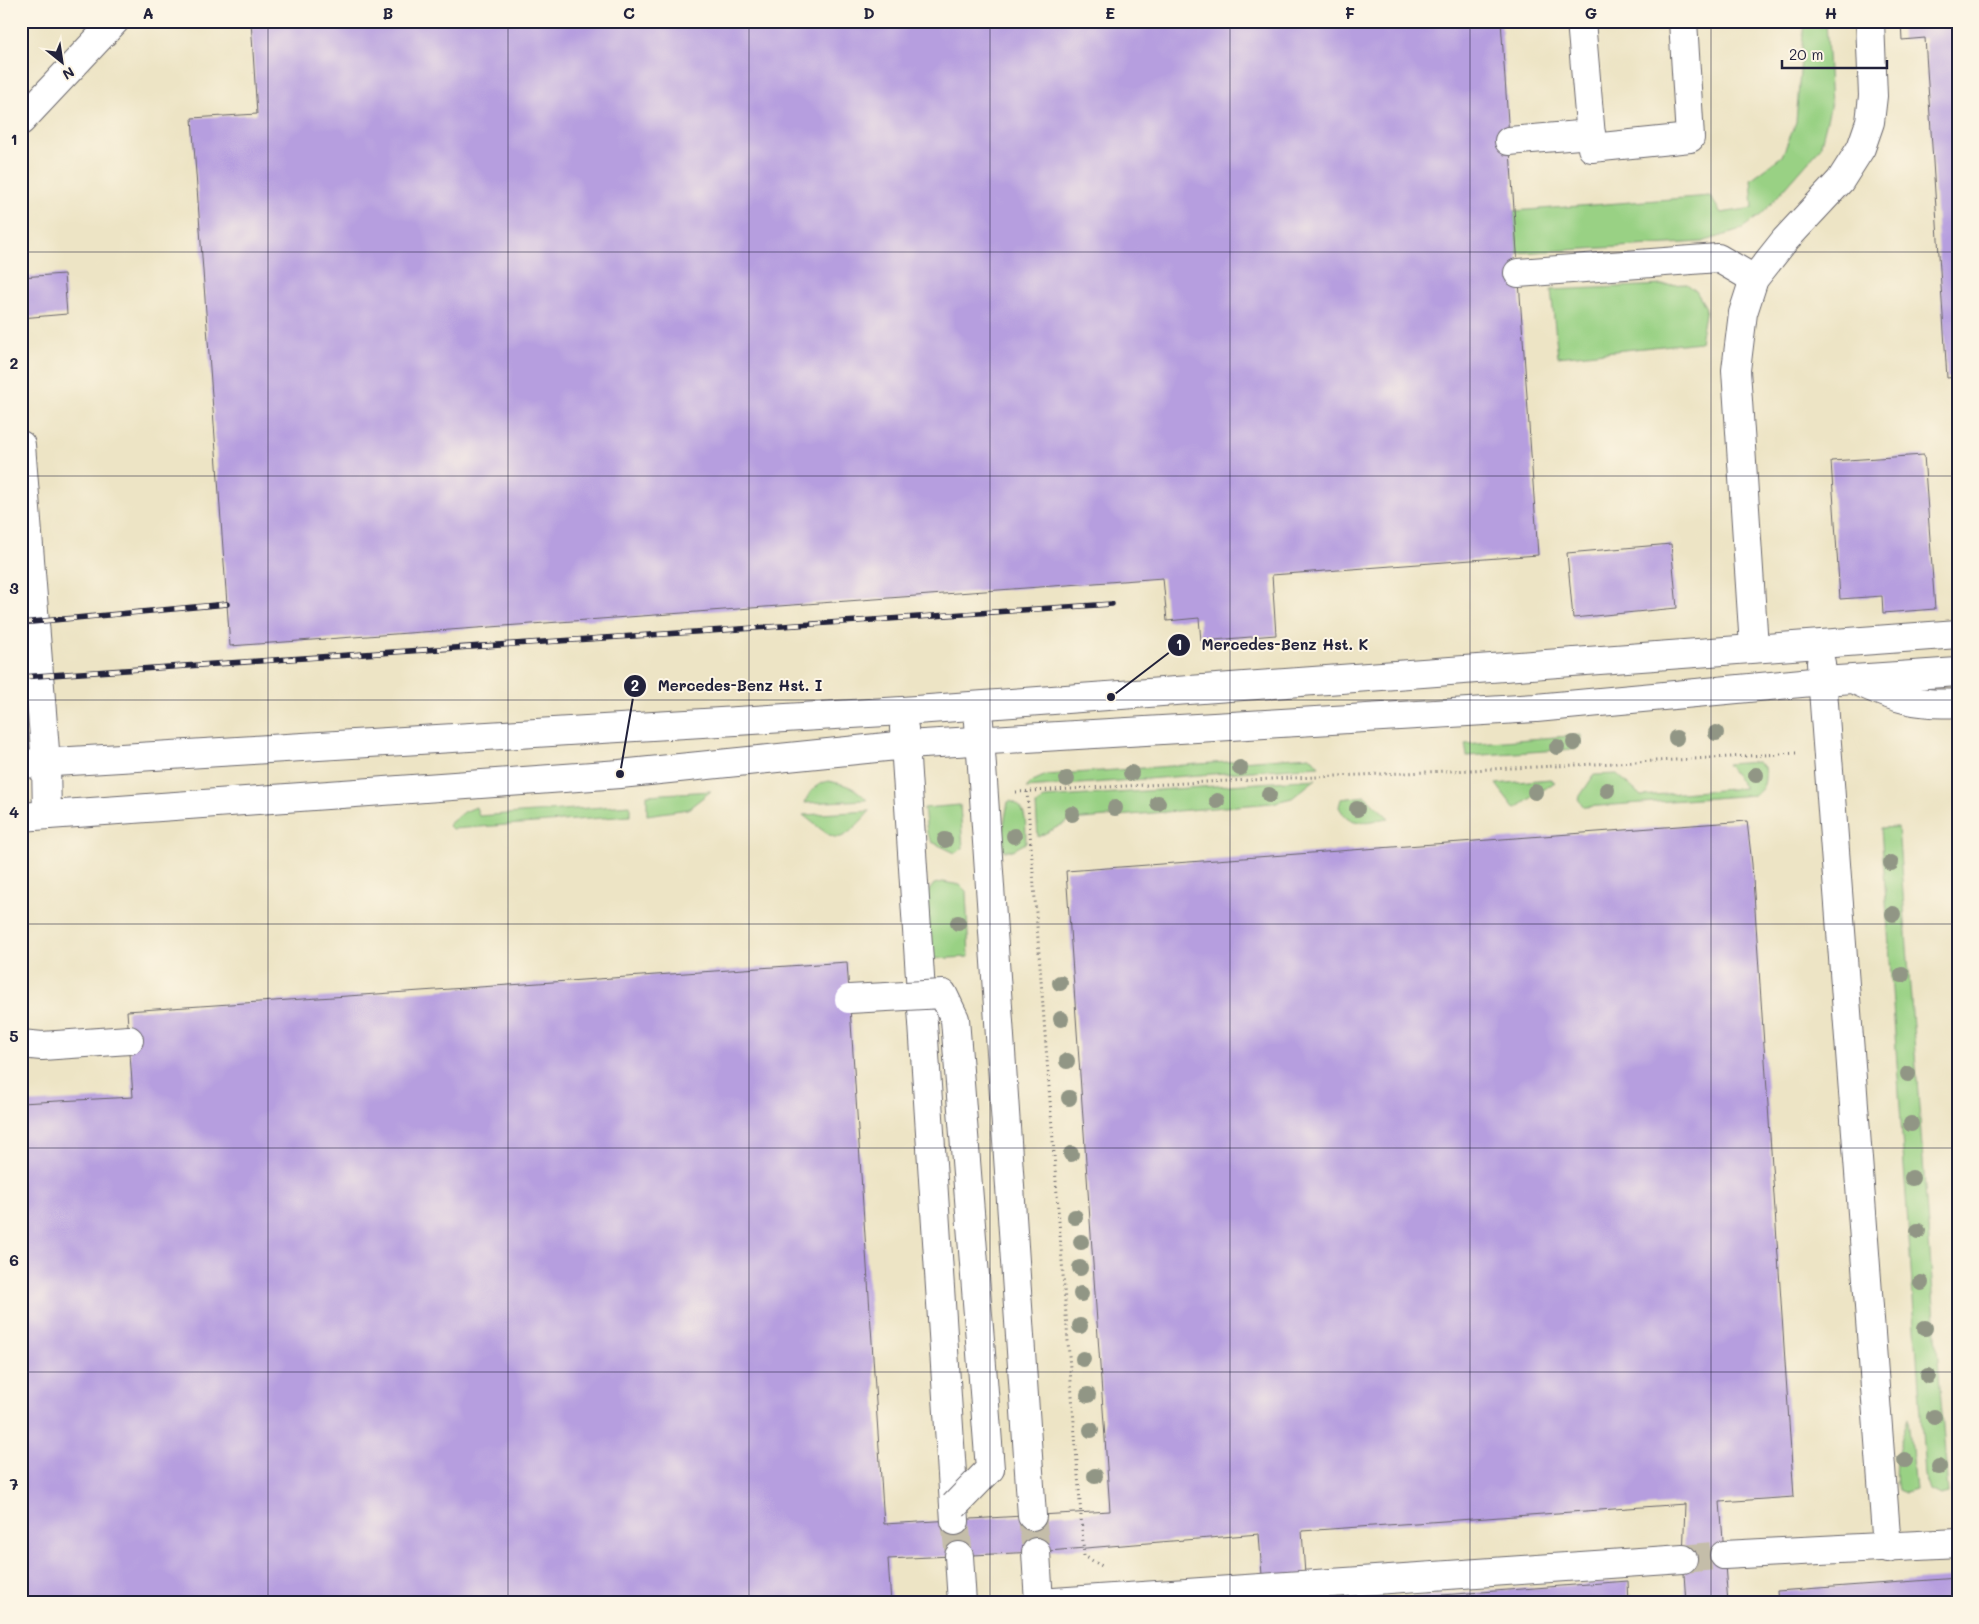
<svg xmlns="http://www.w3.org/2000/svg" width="1979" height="1624" viewBox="0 0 1979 1624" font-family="Mali,sans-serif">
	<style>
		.green { fill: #99d184; stroke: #5e7a60 }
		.building { fill: #b69edf }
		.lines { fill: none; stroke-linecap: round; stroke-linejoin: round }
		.minor-tunnel { stroke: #c4bda9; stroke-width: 28; stroke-dasharray: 28 14; stroke-linecap: butt }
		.minor-casing { stroke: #69666b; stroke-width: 30 }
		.path { stroke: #69666b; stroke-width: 3; stroke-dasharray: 1 4; stroke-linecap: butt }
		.minor { stroke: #fff; stroke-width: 28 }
		.rail-casing { stroke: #22223b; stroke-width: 5.5 }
		.rail { stroke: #fcf5e5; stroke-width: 4; stroke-dasharray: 11; stroke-linecap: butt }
		.minor-bridge-casing { stroke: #69666b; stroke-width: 30; stroke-linecap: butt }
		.minor-bridge { stroke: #fff; stroke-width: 28 }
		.tree { fill: #919685 }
		.grid { fill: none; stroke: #22223b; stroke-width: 1; stroke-opacity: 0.55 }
		.leader { fill: none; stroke: #22223b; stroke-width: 2 }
		.callout-dot { fill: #22223b; stroke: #fcf5e5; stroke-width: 2 }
		.mark-label { font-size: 15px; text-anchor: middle; font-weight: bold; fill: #fff }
		.callout-label { font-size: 15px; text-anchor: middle; font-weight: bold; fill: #22223b; stroke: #fcf5e5; stroke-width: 4; stroke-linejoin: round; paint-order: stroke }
		.neatline { fill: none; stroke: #22223b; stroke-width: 2 }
		.grid-label { font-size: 16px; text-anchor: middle; font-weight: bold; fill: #22223b }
	</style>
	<rect width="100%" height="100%" fill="#fcf5e5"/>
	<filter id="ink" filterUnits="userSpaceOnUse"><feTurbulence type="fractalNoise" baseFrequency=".02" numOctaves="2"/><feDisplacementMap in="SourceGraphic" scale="10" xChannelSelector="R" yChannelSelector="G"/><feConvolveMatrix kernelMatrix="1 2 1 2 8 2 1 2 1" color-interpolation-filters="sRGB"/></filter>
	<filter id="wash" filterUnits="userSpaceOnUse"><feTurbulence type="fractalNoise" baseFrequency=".0096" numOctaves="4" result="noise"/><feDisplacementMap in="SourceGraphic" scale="20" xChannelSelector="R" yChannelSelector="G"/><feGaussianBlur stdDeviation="1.12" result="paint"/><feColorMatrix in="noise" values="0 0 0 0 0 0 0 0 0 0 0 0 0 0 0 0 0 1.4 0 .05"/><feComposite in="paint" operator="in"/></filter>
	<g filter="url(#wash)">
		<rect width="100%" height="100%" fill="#ede4c5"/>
		<g class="green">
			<path d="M1804,21H1826L1831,104L1820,148L1762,214L1738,231L1702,242L1517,253L1514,211L1710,196L1721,213L1753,208L1751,179L1782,156L1796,122Z"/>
			<path d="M1687,284L1696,291L1706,308L1700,342L1558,357L1551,290Z"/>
			<path d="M1581,735V745L1576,749L1467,756L1465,744Z"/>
			<path d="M1310,756L1319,766L1026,788L1033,781L1046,775Z"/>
			<path d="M1757,762L1764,767C1766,780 1766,787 1755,795L1584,807L1578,799L1594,775L1617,774L1641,796L1745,788L1727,764Z"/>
			<path d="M1316,779L1292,798L1272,803L1071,820L1038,837L1036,805L1045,798Z"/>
			<path d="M1550,779L1555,782L1515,809L1496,784Z"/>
			<path d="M828,781C844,784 856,787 867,800L805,803C809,791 815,785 828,781Z"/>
			<path d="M711,791L688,809L647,815V795Z"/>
			<path d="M1365,796L1389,818C1369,821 1350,829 1339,807L1341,799Z"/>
			<path d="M1010,801C1029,806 1025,826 1026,843L1013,850L1004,851L1000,846L1008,802Z"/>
			<path d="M630,805V816L452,829L448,825L462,813L476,807L479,816Z"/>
			<path d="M960,805L963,848L955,853L932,842L927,833L924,808Z"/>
			<path d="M870,811C837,847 840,844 803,815Z"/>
			<path d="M1898,827L1948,1493L1940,1495L1930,1490L1925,1475L1881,828Z"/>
			<path d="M943,882L960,885L966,891L969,957L930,959L927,893L934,884Z"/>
			<path d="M1908,1418L1915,1490L1905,1493L1898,1490C1893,1464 1900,1442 1908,1418Z"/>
		</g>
		<g id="blocks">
			<g class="building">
				<path d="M251,21H1501L1538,555L1272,575L1276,635L1201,641L1199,618L1167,621L1163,578L230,646L192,118L257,114Z"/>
				<path d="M1901,21H1958V377L1947,378L1925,38L1902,40Z"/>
				<path d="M64,274L67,314L21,318V277Z"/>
				<path d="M1924,455L1935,609L1883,613L1882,596L1840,599L1831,461Z"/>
				<path d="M1671,544L1677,608L1573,618L1567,553Z"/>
				<path d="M1747,821L1752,864L1794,1497L1720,1502L1728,1603H1686L1683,1559L1685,1504L1302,1531L1307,1603H1264L1259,1534L1036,1552L888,1559L891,1603H21V1103L133,1097L127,1011L847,962L884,1524L1110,1511L1066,871Z"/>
				<path d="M1958,1578V1603H1778L1777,1591Z"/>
				<path d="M1628,1581L1629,1603H1362V1601Z"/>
			</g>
		</g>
	</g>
	<g filter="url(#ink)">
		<use href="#blocks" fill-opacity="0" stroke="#69666b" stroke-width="1"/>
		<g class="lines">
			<g class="minor-tunnel">
				<path d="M1032,1516L1036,1552"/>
				<path d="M955,1521L959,1556"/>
				<path d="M1683,1559L1724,1555"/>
			</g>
			<defs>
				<g id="minor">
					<path d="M1581,21L1592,148L1690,138L1683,21"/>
					<path d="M21,121L115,21"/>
					<path d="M1509,141L1591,134"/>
					<path d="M1518,273L1718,258L1754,279"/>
					<path d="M21,445L46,763L47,815"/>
					<path d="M1754,647L1736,370L1743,313L1754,279L1785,240L1840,181L1861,148L1870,122L1873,96L1870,21"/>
					<path d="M1821,663L1887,1548"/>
					<path d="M1857,681C1893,698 1918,706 1958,703"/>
					<path d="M979,722L1032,1516"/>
					<path d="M904,728L955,1521"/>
					<path d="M21,764L902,711L1958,634"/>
					<path d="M21,817L620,774L906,745L1536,708L1823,681L1958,672"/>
					<path d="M21,1044L42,1046L129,1040"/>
					<path d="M1036,1552L1039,1603"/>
					<path d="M1724,1555L1958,1543"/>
					<path d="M959,1556L962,1603"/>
					<path d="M1039,1603L1683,1559"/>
				</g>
			</defs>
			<use href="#minor" class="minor-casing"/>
			<g class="path">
				<path d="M1016,792C1276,777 1537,769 1797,753"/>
				<path d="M1027,792L1084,1556L1102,1566"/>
			</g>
			<use href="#minor" class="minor"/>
			<defs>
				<g id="rail">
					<path d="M21,623L227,604"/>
					<path d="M21,677L1112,604"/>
				</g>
			</defs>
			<use href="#rail" class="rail-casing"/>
			<use href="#rail" class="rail"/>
			<defs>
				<path id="minor-bridge" d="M849,999L943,994L955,1019L990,1469L954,1506"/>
			</defs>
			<use href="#minor-bridge" class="minor-bridge-casing"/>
			<use href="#minor-bridge" class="minor-bridge"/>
		</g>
		<g class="tree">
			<circle cx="1716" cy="733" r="8"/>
			<circle cx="1676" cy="738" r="8"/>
			<circle cx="1574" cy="743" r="8"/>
			<circle cx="1557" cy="747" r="8"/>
			<circle cx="1240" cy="768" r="8"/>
			<circle cx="1131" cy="773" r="8"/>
			<circle cx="1756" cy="775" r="8"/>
			<circle cx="1067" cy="779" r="8"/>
			<circle cx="1607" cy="790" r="8"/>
			<circle cx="1535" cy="792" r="8"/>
			<circle cx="1269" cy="795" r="8"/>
			<circle cx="1217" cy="801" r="8"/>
			<circle cx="1158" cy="803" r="8"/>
			<circle cx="1115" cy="808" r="8"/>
			<circle cx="1357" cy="809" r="8"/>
			<circle cx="1072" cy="814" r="8"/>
			<circle cx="1014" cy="836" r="8"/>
			<circle cx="945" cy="840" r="8"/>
			<circle cx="1891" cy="863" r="8"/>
			<circle cx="1893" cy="914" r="8"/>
			<circle cx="958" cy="923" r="8"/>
			<circle cx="1902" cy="975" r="8"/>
			<circle cx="1060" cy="983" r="8"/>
			<circle cx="1061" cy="1019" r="8"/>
			<circle cx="1067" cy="1061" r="8"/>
			<circle cx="1908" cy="1074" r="8"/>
			<circle cx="1069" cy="1098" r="8"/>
			<circle cx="1911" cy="1124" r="8"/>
			<circle cx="1071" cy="1154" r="8"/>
			<circle cx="1912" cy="1178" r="8"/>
			<circle cx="1075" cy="1217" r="8"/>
			<circle cx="1918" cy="1231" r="8"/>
			<circle cx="1081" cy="1242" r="8"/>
			<circle cx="1080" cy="1268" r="8"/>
			<circle cx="1921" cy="1283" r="8"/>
			<circle cx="1081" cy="1294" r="8"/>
			<circle cx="1080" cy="1326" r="8"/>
			<circle cx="1925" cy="1328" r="8"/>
			<circle cx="1083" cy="1359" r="8"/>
			<circle cx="1928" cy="1376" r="8"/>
			<circle cx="1088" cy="1395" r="8"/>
			<circle cx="1934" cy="1417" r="8"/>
			<circle cx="1091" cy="1430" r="8"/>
			<circle cx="1905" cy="1460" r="8"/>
			<circle cx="1939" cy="1467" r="8"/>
			<circle cx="1095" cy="1476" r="8"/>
		</g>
	</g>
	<path class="grid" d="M268,21V1603M508,21V1603M749,21V1603M990,21V1603M1230,21V1603M1470,21V1603M1711,21V1603M21,252H1958M21,476H1958M21,700H1958M21,924H1958M21,1148H1958M21,1372H1958"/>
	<path class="leader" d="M1111 697L1179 645M620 774L635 686"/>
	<g class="callout-dot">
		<circle cx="1111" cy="697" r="5"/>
		<circle cx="620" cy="774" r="5"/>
		<circle cx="1179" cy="645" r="12"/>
		<circle cx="635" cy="686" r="12"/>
	</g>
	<g class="mark-label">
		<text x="1179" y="650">1</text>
		<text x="635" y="691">2</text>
	</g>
	<g class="callout-label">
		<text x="1285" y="650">Mercedes-Benz Hst. K</text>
		<text x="740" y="691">Mercedes-Benz Hst. I</text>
	</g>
	<rect width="1979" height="1624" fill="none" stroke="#fcf5e5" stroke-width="55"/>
	<g transform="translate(62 62) rotate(150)" stroke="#fcf5e5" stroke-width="4" paint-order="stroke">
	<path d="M0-4L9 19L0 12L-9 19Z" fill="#22223b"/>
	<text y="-8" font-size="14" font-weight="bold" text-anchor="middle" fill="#22223b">N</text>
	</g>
	<path d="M1782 60v8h105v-8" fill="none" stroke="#22223b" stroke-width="2.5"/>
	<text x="1789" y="60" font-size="15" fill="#22223b" stroke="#fcf5e5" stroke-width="4" paint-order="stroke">20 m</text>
	<rect x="28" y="28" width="1924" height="1568" class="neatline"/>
	<g class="grid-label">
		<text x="148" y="19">A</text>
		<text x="388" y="19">B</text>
		<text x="629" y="19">C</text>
		<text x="869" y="19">D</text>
		<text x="1110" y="19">E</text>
		<text x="1350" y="19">F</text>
		<text x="1591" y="19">G</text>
		<text x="1831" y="19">H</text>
		<text x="14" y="145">1</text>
		<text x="14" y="369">2</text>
		<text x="14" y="594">3</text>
		<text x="14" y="818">4</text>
		<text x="14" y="1042">5</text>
		<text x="14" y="1266">6</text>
		<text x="14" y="1490">7</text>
	</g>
</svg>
